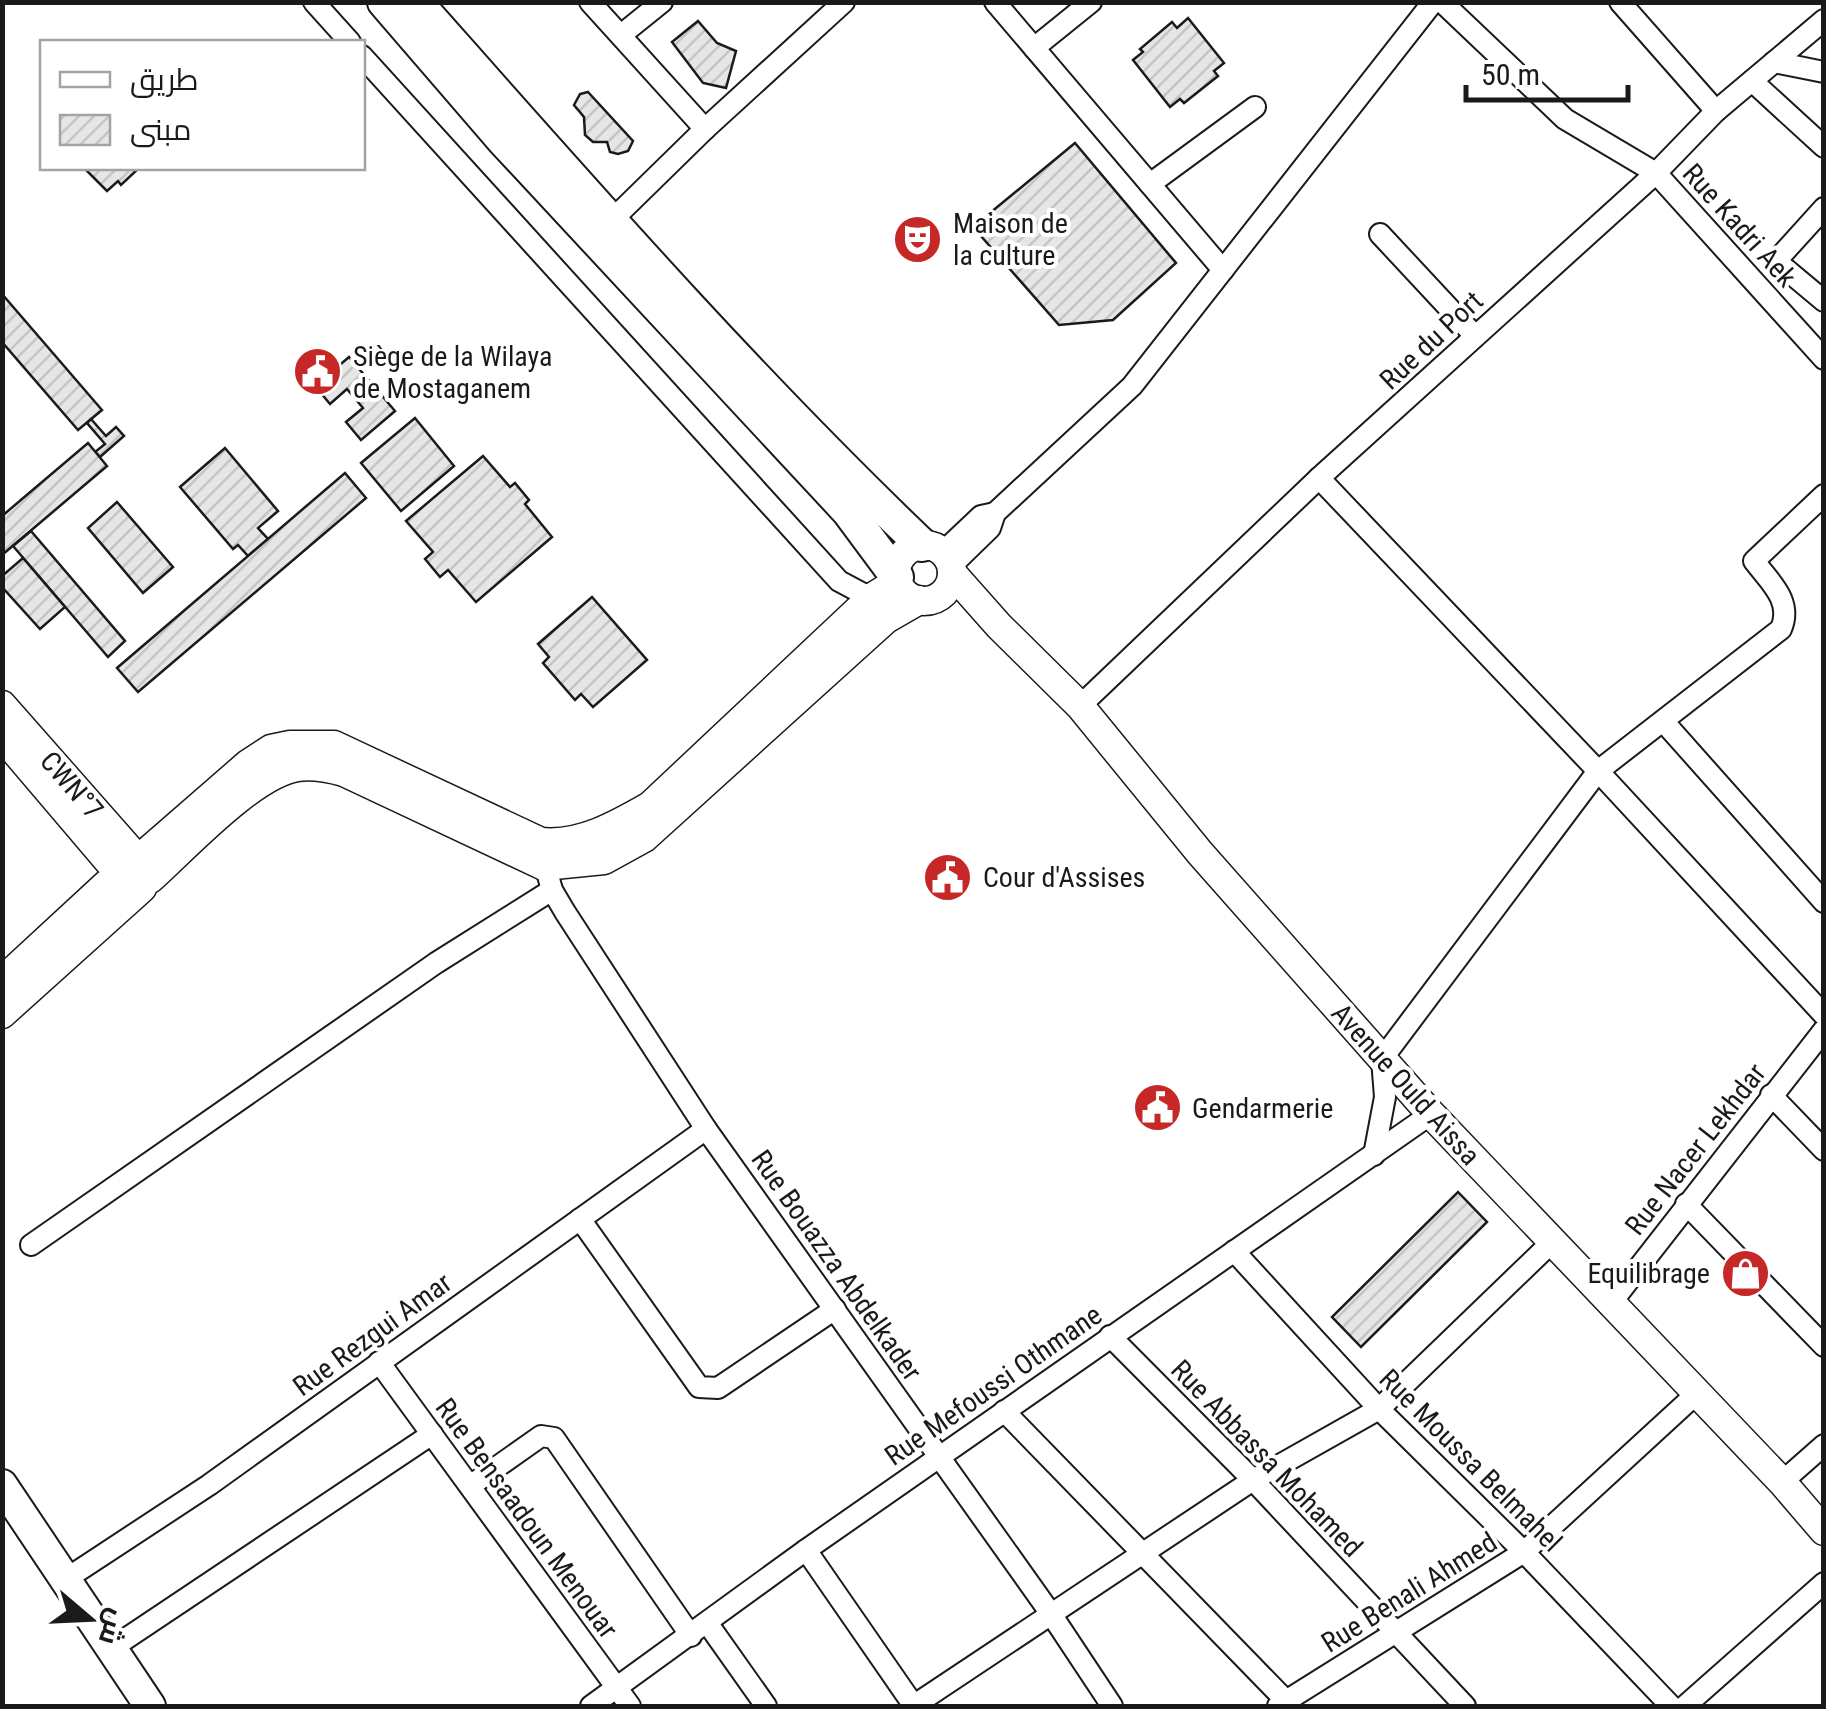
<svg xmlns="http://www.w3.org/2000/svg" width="1826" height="1709" viewBox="0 0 1826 1709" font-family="'Roboto Condensed',Cairo,sans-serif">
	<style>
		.building { fill: url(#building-hatch); stroke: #1a1a1a; stroke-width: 2.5 }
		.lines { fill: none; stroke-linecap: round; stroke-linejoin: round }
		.minor-casing { stroke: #1a1a1a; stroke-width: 24 }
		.secondary-casing { stroke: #1a1a1a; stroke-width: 31 }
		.primary-casing { stroke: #1a1a1a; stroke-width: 34 }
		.trunk-casing { stroke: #1a1a1a; stroke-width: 36 }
		.minor { stroke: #fff; stroke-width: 20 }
		.secondary { stroke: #fff; stroke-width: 28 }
		.primary { stroke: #fff; stroke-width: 30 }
		.trunk { stroke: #fff; stroke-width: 32 }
		.labels { text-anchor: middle; stroke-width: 8; stroke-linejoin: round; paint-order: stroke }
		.poi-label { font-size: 28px; fill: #1a1a1a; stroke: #fff; text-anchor: start }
		.street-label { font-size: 28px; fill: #1a1a1a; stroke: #fff }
	</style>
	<defs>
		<pattern id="building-hatch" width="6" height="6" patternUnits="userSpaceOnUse" patternTransform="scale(2.5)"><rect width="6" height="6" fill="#e6e6e6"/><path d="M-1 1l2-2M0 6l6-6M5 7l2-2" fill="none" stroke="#c5c5c5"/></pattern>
	</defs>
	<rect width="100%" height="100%" fill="#fff"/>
	<g class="building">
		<path d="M1188,18L1224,63L1214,71L1218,76L1184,103L1180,99L1170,107L1133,60L1143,52L1140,49L1172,22L1177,28Z"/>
		<path d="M698,21L717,43L736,51L726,88L703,83L672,42Z"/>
		<path d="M588,92L633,141L628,151L618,154L610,152L607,142H593L585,135L584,117L574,105L580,94Z"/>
		<path d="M1075,143L1176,263L1113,320L1059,325L973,227Z"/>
		<path d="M84,168H139L121,185L118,181L107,191Z"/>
		<path d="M2,294L102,410L78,430L2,342Z"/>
		<path d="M349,357L395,411L361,440L346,422L363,408L347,389L330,404L315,386Z"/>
		<path d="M415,418L454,466L401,511L361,463Z"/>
		<path d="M91,419L106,436L116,427L124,436L100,457L95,452L105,444L87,423Z"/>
		<path d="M88,443L107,466L2,555V516Z"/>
		<path d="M225,448L278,511L258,528L268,539L248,556L238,545L233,549L180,487Z"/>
		<path d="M483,456L510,487L515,483L529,500L525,504L552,537L476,602L448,570L440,577L425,559L433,552L406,521Z"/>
		<path d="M345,473L366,498L138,692L117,668Z"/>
		<path d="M117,502L173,567L143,593L88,528Z"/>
		<path d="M31,531L125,641L108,657L13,546Z"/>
		<path d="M23,558L65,607L40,629L2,587V576Z"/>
		<path d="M592,597L647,660L593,707L581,694L575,700L543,663L549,657L538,644Z"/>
		<path d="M1458,1192L1487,1222L1361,1347L1332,1317Z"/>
	</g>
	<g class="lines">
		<defs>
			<g id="minor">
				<path d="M314,2L350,42"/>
				<path d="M590,2L705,129"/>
				<path d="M995,2L1223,270"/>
				<path d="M1442,2L1565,119L1656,173L1824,359"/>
				<path d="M1620,2L1716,111"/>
				<path d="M621,35L662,2"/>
				<path d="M1034,48L1091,2"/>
				<path d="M362,56L839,581L871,598"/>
				<path d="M1774,62L1824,72"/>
				<path d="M1752,81L1824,147"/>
				<path d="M1150,184L1255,107"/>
				<path d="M1824,208L1776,261L1824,301"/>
				<path d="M610,222L705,129L844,2"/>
				<path d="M1380,234L1475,336"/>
				<path d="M1319,478L1598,771L1824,1015"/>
				<path d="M943,552L981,516L995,513"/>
				<path d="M951,566L990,528L995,513L1132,386L1433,2"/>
				<path d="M1080,706L1319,478L1656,173L1716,111L1824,20"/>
				<path d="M1663,721L1824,902"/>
				<path d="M542,854L552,890L565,912L706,1129L1051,1614L1112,1706"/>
				<path d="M1771,1095L1824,1150"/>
				<path d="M1374,1155L1385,1097L1382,1059L1598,771L1781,629C1793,601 1770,582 1754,561L1824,495"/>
				<path d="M1686,1204L1824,1346"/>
				<path d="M580,1219L699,1387L718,1388L835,1309"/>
				<path d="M31,1245L436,963L552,890"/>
				<path d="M1234,1251L1379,1409L1524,1552L1671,1706"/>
				<path d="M1611,1303L1824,1030"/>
				<path d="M1110,1336L1253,1480L1465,1706"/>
				<path d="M379,1362L630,1706"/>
				<path d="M1004,1411L1291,1706"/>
				<path d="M1782,1482L1824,1445"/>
				<path d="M470,1486L541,1436L554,1438L691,1636"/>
				<path d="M806,1550L914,1706"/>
				<path d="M66,1579L209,1485L706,1129"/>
				<path d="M708,1624L766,1706"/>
				<path d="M112,1648L432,1434"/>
				<path d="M591,1706L806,1550L1431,1114"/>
				<path d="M913,1706L1253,1480L1379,1409L1551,1243"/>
				<path d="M1278,1706L1524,1552L1695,1395"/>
				<path d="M1685,1706L1824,1583"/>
			</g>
			<g id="secondary">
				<circle cx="924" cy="573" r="28"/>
				<path d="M952,573L999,626L1080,706L1200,853L1431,1114L1782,1482L1824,1531"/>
				<path d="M2,705L143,865"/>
				<path d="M2,736L127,883"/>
				<path d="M132,865L248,764L271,749L290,745H334L541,842C580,846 617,825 650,806L871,598L898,581"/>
				<path d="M150,879C185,848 252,774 298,767C313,765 329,768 344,772L544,866L604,860L644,838L886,619L919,600"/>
				<path d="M2,981L107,884L126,871"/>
				<path d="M2,1014L142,888"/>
			</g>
			<path id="primary" d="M2,1485L150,1706"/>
			<g id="trunk">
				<path d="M384,2L503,140L848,511L897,577"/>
				<path d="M416,2C580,187 743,374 922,545"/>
			</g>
		</defs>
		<use href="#minor" class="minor-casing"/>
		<use href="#secondary" class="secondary-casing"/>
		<use href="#primary" class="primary-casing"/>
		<use href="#trunk" class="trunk-casing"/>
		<use href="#minor" class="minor"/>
		<use href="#secondary" class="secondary"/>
		<use href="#primary" class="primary"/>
		<use href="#trunk" class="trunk"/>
	</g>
	<defs>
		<symbol id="theatre-disc" viewBox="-11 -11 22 22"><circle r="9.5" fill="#c62828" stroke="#fff"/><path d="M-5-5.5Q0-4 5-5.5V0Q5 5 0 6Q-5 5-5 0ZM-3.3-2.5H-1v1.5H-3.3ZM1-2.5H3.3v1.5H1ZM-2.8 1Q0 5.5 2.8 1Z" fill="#fff"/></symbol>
		<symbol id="civic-disc" viewBox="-11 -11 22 22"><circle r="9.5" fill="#c62828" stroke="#fff"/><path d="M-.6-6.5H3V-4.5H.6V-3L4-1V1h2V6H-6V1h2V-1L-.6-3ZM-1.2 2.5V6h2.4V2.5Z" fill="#fff"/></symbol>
		<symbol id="shop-disc" viewBox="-11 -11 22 22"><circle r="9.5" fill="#c62828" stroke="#fff"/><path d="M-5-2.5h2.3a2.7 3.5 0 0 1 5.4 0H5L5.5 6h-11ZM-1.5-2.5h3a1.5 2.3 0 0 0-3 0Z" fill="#fff"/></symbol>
	</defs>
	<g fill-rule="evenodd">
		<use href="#theatre-disc" x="890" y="212" width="55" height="55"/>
		<use href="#civic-disc" x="290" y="344" width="55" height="55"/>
		<use href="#civic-disc" x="920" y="850" width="55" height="55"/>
		<use href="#civic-disc" x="1130" y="1080" width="55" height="55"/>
		<use href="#shop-disc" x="1718" y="1246" width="55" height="55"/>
	</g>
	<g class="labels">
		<g class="poi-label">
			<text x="953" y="233">Maison de<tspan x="953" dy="32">la culture</tspan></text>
			<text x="353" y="366">Siège de la Wilaya<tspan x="353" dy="32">de Mostaganem</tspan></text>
			<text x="983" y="887">Cour d'Assises</text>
			<text x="1192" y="1118">Gendarmerie</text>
			<text x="1710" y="1283" text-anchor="end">Equilibrage</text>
		</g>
		<g class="street-label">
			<text transform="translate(1740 225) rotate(48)" y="10">Rue Kadri Aek</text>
			<text transform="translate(1431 340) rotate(-43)" y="10">Rue du Port</text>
			<text transform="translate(72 785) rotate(49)" y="10">CWN°7</text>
			<text transform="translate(1406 1084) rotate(48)" y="10">Avenue Ould Aissa</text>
			<text transform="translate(1695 1149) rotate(-52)" y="10">Rue Nacer Lekhdar</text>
			<text transform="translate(837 1265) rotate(55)" y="10">Rue Bouazza Abdelkader</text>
			<text transform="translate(372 1334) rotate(-36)" y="10">Rue Rezgui Amar</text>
			<text transform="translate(993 1385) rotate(-35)" y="10">Rue Mefoussi Othmane</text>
			<text transform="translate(1267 1458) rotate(46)" y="10">Rue Abbassa Mohamed</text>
			<text transform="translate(1471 1460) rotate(45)" y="10">Rue Moussa Belmahel</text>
			<text transform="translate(527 1518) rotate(54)" y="10">Rue Bensaadoun Menouar</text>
			<text transform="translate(1409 1592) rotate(-32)" y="10">Rue Benali Ahmed</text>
		</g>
	</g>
	<rect width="1826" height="1709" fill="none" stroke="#1a1a1a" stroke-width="10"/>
	<rect x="40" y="40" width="325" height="130" fill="#ffffff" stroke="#a3a3a3" stroke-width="2.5"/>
	<rect x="60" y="72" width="50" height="15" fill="#ffffff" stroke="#a3a3a3" stroke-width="2.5"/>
	<text x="130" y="90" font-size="30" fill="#1a1a1a">طريق</text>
	<rect x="60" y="115" width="50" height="30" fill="url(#building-hatch)" stroke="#a3a3a3" stroke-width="2.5"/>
	<text x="130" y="140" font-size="30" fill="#1a1a1a">مبنى</text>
	<g transform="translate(90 1619) rotate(109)" stroke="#ffffff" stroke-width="8" paint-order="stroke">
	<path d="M0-8L18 38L0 25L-18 38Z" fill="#1a1a1a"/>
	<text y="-15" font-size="28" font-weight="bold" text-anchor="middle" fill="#1a1a1a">ش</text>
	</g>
	<path d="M1466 85v15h162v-15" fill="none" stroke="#1a1a1a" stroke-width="5"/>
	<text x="1481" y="85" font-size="30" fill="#1a1a1a" stroke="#ffffff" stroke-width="8" paint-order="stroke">50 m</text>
</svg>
